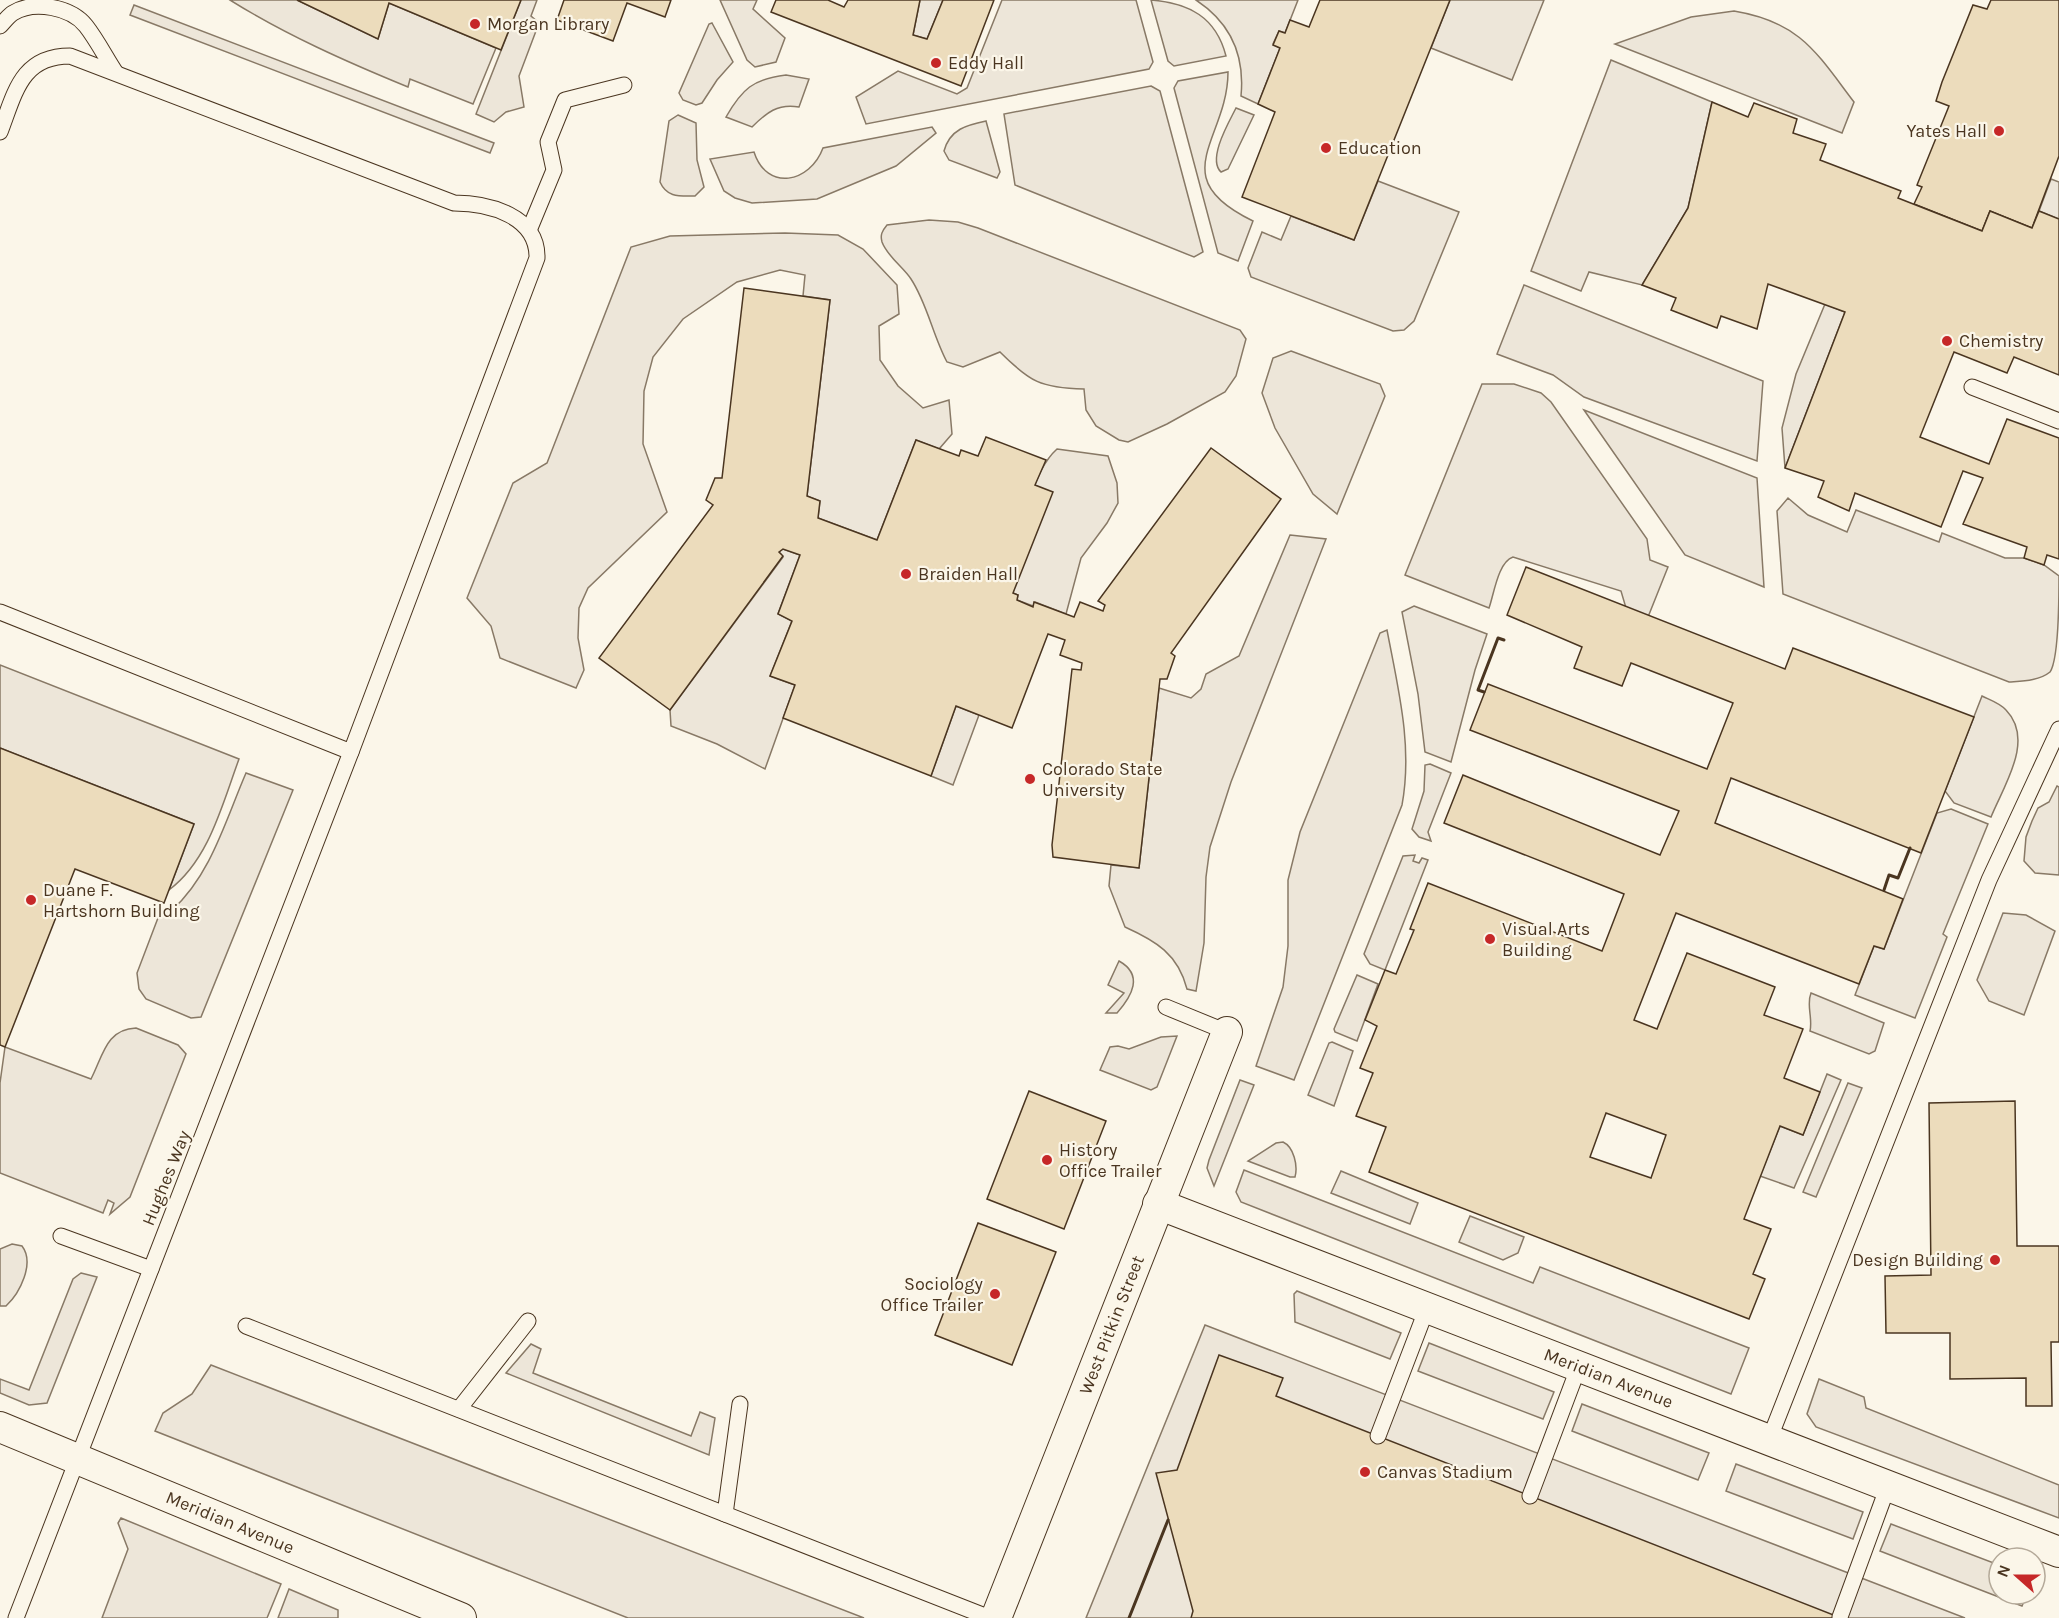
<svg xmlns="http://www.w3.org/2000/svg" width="2059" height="1618" viewBox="0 0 2059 1618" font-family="Karla,sans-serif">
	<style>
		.green { fill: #ede6d9; stroke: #887966; stroke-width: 1.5 }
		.building { fill: #ecdcbc; stroke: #4a3520; stroke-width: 1.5; fill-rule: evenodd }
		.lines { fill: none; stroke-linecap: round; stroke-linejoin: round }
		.lane-casing { stroke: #4a3520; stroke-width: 17 }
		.street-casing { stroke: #4a3520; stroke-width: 32 }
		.lane { stroke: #fbf6e9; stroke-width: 15 }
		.street { stroke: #fbf6e9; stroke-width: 30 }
		.wall { stroke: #4a3520; stroke-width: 3 }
		.poi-dot { fill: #c62828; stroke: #fbf6e9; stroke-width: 2 }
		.labels { text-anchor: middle; stroke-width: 4.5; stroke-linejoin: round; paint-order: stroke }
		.poi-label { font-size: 18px; fill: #4a3520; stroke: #fbf6e9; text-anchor: start }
		.street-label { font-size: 18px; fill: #4a3520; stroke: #fbf6e9 }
	</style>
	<rect width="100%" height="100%" fill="#fbf6e9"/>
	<g class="green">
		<path d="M230,0H297L378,39L389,3L496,48L473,104L410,79L408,87C347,62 286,35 230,0Z"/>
		<path d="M521,0H537L531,16L539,23L519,76L524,107L506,112L494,122L476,114Z"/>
		<path d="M720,0H757L753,9L785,38L776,62L755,67L747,60Z"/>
		<path d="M920,0H943L927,39L913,35Z"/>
		<path d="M1002,0H1136L1153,62L1149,69L866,124L856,97L898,71L957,94L967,88Z"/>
		<path d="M1151,0C1189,3 1216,17 1226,56L1174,66L1168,61Z"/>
		<path d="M1196,0H1298L1285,33L1279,31L1273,44L1280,48L1258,104L1241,96C1245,55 1231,23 1196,0Z"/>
		<path d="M1450,0H1544L1512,80L1431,48Z"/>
		<path d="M134,5L494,143L490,153L130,15Z"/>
		<path d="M1734,11C1800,22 1816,52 1854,102L1842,133L1615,44L1691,17Z"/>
		<path d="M712,23L733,62L717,80L702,103L696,105L683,100L679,93L709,24Z"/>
		<path d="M1611,60L1712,102L1688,208L1642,285L1589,272L1581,291L1531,271Z"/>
		<path d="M1228,72C1228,140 1162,177 1253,221L1238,261L1218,253L1174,88L1178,81Z"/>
		<path d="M786,75L809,79L799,107C778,103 766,113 752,127L726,117C742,89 753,79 786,75Z"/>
		<path d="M1151,86L1160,91L1203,252L1194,257L1015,185L1004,114Z"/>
		<path d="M1236,108L1254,115L1228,169L1221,172C1207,159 1229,122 1236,108Z"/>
		<path d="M678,115L696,123L697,160L704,187L695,196C680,196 667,198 660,182L669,121Z"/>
		<path d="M986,121L1000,172L997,178L949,160L944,151C950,129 967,125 986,121Z"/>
		<path d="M932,127L936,133L896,166L817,199L752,203L735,198L724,191L710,159L754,152C767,192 810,183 823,148Z"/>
		<path d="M2051,179L2059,182V219L2039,211Z"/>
		<path d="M1378,181L1459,212L1414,321L1404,330L1393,331L1251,277L1248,268L1262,232L1281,240L1291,216L1354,240Z"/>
		<path d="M929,220L958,222L978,228L1240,330L1246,339L1236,376L1225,392L1167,424L1128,442L1119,440L1096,426L1086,410L1084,389C1041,388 1030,382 1000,352L963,367L947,362C933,336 927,303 911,279C903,267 887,256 882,242C880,235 882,231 887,225Z"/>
		<path d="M785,233L838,235L863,249L897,285L899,314L879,326L880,360L898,386L923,408L949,400L952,434L939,449L916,440L877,540L818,518L820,501L807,496L830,300L803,296L805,275L780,270L737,282L683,319L653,357L644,391L643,444L667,512L588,588L579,608L578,638L584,670L576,688L500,658L491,626L467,598L513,483L547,463L631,247L670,236Z"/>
		<path d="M1524,285L1763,381L1757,461L1584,397L1553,375L1497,354Z"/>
		<path d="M1825,304L1845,312L1785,468L1782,428L1796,374Z"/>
		<path d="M1291,351L1380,384L1385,396L1337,514L1313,494L1275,428L1262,393L1273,358Z"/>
		<path d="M1482,384H1514L1541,393L1551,402L1647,539L1650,560L1668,567L1648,617L1626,608L1621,591L1513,557C1498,562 1494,594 1489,608L1405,575Z"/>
		<path d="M1584,410L1757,478L1764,587L1685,555Z"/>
		<path d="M1057,449L1108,456L1117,483L1118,503L1107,523L1081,558L1066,614L1035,602L1033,606L1017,600L1018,595L1013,593C1021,550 1025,478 1057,449Z"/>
		<path d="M1788,498L1808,515L1847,532L1856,510L1939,542L1942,533L2005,558H2024L2044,565L2059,576C2059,598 2059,659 2050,672C2039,681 2022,681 2009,682L1783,594L1777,511Z"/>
		<path d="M1290,535L1326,539L1231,782L1210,847L1206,877L1204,943L1196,991L1187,989C1178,954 1156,941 1125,927L1109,886L1111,865L1139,868L1159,688L1191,698L1201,689L1206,674L1239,656Z"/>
		<path d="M783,549L800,555L778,614L792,621L770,676L795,685L765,769L717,744L671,726L670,710L783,557L779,552Z"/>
		<path d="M1414,606L1487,634L1475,670L1451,762L1425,752L1418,694L1402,612Z"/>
		<path d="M1387,630C1398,688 1413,746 1402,805L1294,1080L1256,1066L1283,987L1288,946V880L1300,832L1380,633Z"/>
		<path d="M0,665L239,759C222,805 209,860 169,890L194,824L0,748Z"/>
		<path d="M1982,696C1990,700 2000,703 2006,710C2035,740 2004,785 1991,817L1954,803L1945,791Z"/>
		<path d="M956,706L979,715L953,785L931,776Z"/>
		<path d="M1430,764L1451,773L1428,832L1431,841L1419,837L1412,829L1424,791L1425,765Z"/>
		<path d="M246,773L293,790L201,1017L191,1018L146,999L139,989L137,973L161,910H172C211,875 226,819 246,773Z"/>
		<path d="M2057,786L2059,787V875L2035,873L2024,861L2026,837L2032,821L2038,808L2049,802Z"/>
		<path d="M1951,809L1988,824L1943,934L1947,937L1915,1018L1855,995L1874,946L1884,949L1937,813Z"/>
		<path d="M1415,855L1413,861L1419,863L1422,858L1428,860L1385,970L1370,964L1364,954L1403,856Z"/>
		<path d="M2003,913L2026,915L2055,931L2024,1015L1989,1001L1977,980Z"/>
		<path d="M1119,961C1144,975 1132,996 1117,1013H1106L1124,993L1108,985Z"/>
		<path d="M1357,975L1378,984L1357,1041L1335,1032L1334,1029Z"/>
		<path d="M1811,993L1884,1023L1875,1051L1869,1054L1810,1031C1813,1018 1806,1005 1811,993Z"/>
		<path d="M136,1028L178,1045L186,1054L130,1197L110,1214L114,1203L108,1200L103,1213L0,1173V1083L5,1047L91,1079C103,1056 106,1029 136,1028Z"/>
		<path d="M1177,1036L1157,1087L1151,1090L1100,1070L1110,1047L1118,1046L1129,1049L1161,1037Z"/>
		<path d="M1332,1042L1353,1051L1334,1106L1308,1095L1329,1043Z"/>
		<path d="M1827,1074L1841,1080L1794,1188L1760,1176L1780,1126L1803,1135Z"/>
		<path d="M1240,1080L1254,1085L1214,1186L1207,1168L1209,1160Z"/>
		<path d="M1848,1083L1862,1088L1816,1197L1803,1192Z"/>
		<path d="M1283,1142C1294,1147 1298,1166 1295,1177H1290L1248,1161L1276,1143Z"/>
		<path d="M1244,1170L1533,1283L1540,1267L1749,1348L1731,1394L1241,1202L1236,1192Z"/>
		<path d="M1341,1171L1418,1203L1410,1224L1331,1193Z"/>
		<path d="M1470,1216L1524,1237L1518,1253L1503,1260L1459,1242Z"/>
		<path d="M12,1244L22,1246C35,1263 20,1293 6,1306H0V1249Z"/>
		<path d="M81,1273L97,1277L47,1403L29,1405L0,1393V1379L29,1390L73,1279Z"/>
		<path d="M1297,1291L1401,1333L1390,1359L1295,1322L1294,1294Z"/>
		<path d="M1205,1325L1965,1618H1086Z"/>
		<path d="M1429,1343L1554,1392L1543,1419L1418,1371Z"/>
		<path d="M531,1344L541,1349L533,1373L691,1436L700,1412L715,1418L709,1455L506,1373Z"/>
		<path d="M211,1365L864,1618H628L155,1431L163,1413L192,1394Z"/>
		<path d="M1819,1379L1864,1397L1866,1408L2059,1485V1518L1816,1427L1807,1414Z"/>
		<path d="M1582,1404L1709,1453L1698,1480L1572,1431Z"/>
		<path d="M1736,1464L1863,1512L1853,1539L1726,1491Z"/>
		<path d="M121,1518L281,1584L267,1618H102L128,1549L118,1523Z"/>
		<path d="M1891,1524L1999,1565V1594H2027L2022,1606L1880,1551Z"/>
		<path d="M289,1589L338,1610V1618H278Z"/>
	</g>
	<g class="building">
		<path d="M297,0H521L501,50L389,3L378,39Z"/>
		<path d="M564,0H671L665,17L627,3L613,41L557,20Z"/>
		<path d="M776,0H828L844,7L848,0H920L913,35L927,39L943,0H994L961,86L771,12Z"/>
		<path d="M1320,0H1450L1354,240L1242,197L1275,112L1258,104L1280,48L1273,45L1279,31L1285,33L1290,20L1309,27Z"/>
		<path d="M1991,0H2059V156L2032,228L1990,211L1982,231L1914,204L1922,187L1917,185L1949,106L1936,101L1942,82L1973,5L1987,9Z"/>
		<path d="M1712,102L1748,117L1754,103L1797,119L1793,133L1826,144L1820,160L1901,191L1898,198L1982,231L1990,211L2032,228L2039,211L2059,219V375L2014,357L2007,373L1954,352L1920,437L1989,464L2007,419L2059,438V559L2047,555L2044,565L2024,558L2027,547L1963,524L1983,478L1963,471L1941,527L1855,493L1849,511L1818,497L1824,481L1785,468L1845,312L1768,284L1757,329L1721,316L1717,328L1671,310L1676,298L1642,285L1688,208Z"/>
		<path d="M744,288L830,300L807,496L820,501L818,518L877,540L916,440L959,456L961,450L978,456L986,437L1046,460L1035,485L1053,492L1013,593L1018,595L1017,600L1033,607L1034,602L1074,617L1080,602L1103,611L1105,605L1098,601L1211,448L1281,499L1171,653L1175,656L1167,679H1160L1139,868L1053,857L1052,845L1072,669L1081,670L1082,663L1060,655L1065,640L1048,634L1012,728L956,706L931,776L783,718L795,685L770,676L792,621L778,614L800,555L783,549L779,552L783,556L670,710L599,658L713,505L706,500L715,478H722Z"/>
		<path d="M1526,567L1785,669L1793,648L1974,717L1921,853L1731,778L1715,823L1903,899L1884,949L1874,946L1859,984L1676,913L1634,1020L1657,1029L1687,953L1775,987L1764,1015L1803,1029L1784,1078L1820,1092L1803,1135L1780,1126L1744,1219L1771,1229L1753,1274L1765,1279L1749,1319L1369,1172L1386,1127L1356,1116L1373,1073L1360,1068L1377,1026L1365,1020L1385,970L1396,974L1414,930L1410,929L1428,883L1602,951L1624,894L1444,823L1463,775L1660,855L1679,811L1470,730L1488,684L1707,769L1733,703L1631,663L1622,686L1574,668L1582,647L1507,615ZM1606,1113L1666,1135L1651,1178L1590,1157Z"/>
		<path d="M0,748L194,824L164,903L75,869L5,1047L0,1045Z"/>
		<path d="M1029,1091L1106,1121L1064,1229L987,1199Z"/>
		<path d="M2015,1101L2017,1246H2059V1342H2051L2052,1406H2026V1378L1950,1379V1333H1886L1885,1276L1931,1275L1929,1103Z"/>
		<path d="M978,1223L1056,1252L1012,1365L935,1335Z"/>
		<path d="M1219,1355L1283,1378L1276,1396L1841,1618H1191L1193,1611L1156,1473L1177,1470Z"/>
	</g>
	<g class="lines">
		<defs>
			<g id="lane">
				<path d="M0,26C4,22 8,16 13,13C34,0 71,7 86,26C97,40 106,58 116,73"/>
				<path d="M0,132C15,93 21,56 70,56L454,203C489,203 538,216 537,258L351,752L0,612"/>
				<path d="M530,228L554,170L548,142L565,100L624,85"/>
				<path d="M1972,387L2059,421"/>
				<path d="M1166,1007L1227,1032"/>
				<path d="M61,1236L151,1269"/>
				<path d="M246,1326L990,1618"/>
				<path d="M459,1409L528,1321"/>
				<path d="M1378,1436L1427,1308"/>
				<path d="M1769,1440L1989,880L2059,729"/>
				<path d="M1530,1496L1579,1366"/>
				<path d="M725,1514L740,1404"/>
				<path d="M1840,1617L1888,1486"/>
				<path d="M16,1618L351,752"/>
			</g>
			<g id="street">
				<path id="s1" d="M1158,1204L2059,1552"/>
				<path id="s2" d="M0,1427L461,1618"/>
				<path id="s3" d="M996,1618L1227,1032"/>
			</g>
		</defs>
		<use href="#lane" class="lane-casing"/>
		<use href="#street" class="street-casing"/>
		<use href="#lane" class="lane"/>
		<use href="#street" class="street"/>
		<g class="wall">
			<path d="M1484,692L1478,690L1498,638L1504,640"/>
			<path d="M1884,890L1889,875L1898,878L1910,848"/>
			<path d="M1129,1618L1168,1520"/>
		</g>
	</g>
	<g class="poi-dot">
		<circle cx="475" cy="24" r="6"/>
		<circle cx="936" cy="63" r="6"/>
		<circle cx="1999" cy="131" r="6"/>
		<circle cx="1326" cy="148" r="6"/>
		<circle cx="1947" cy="341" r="6"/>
		<circle cx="906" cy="574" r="6"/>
		<circle cx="1030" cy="779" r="6"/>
		<circle cx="31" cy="900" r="6"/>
		<circle cx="1490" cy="939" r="6"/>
		<circle cx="1047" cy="1160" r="6"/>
		<circle cx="1995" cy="1260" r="6"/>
		<circle cx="995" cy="1294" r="6"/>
		<circle cx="1365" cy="1472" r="6"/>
	</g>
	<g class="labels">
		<g class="poi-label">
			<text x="487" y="30">Morgan Library</text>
			<text x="948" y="69">Eddy Hall</text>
			<text x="1987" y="137" text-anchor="end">Yates Hall</text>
			<text x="1338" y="154">Education</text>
			<text x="1959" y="347">Chemistry</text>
			<text x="918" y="580">Braiden Hall</text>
			<text x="1042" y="775">Colorado State<tspan x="1042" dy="21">University</tspan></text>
			<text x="43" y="896">Duane F.<tspan x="43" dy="21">Hartshorn Building</tspan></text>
			<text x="1502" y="935">Visual Arts<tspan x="1502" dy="21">Building</tspan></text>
			<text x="1059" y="1156">History<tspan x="1059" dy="21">Office Trailer</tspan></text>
			<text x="1983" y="1266" text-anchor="end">Design Building</text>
			<text x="983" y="1290" text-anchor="end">Sociology<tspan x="983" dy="21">Office Trailer</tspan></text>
			<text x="1377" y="1478">Canvas Stadium</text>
		</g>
		<g class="street-label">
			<text transform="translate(166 1178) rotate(-68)" y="6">Hughes Way</text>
			<text dy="6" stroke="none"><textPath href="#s3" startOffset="315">West Pitkin Street</textPath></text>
			<text dy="6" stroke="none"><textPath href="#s1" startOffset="483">Meridian Avenue</textPath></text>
			<text dy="6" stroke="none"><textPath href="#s2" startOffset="249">Meridian Avenue</textPath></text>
		</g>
	</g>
	<g transform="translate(2017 1576) rotate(291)"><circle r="28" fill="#fbf6e9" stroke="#b4a999" stroke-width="1.5"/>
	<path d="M0-4.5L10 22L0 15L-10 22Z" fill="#c62828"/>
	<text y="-9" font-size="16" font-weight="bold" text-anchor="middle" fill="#4a3520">N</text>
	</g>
</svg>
